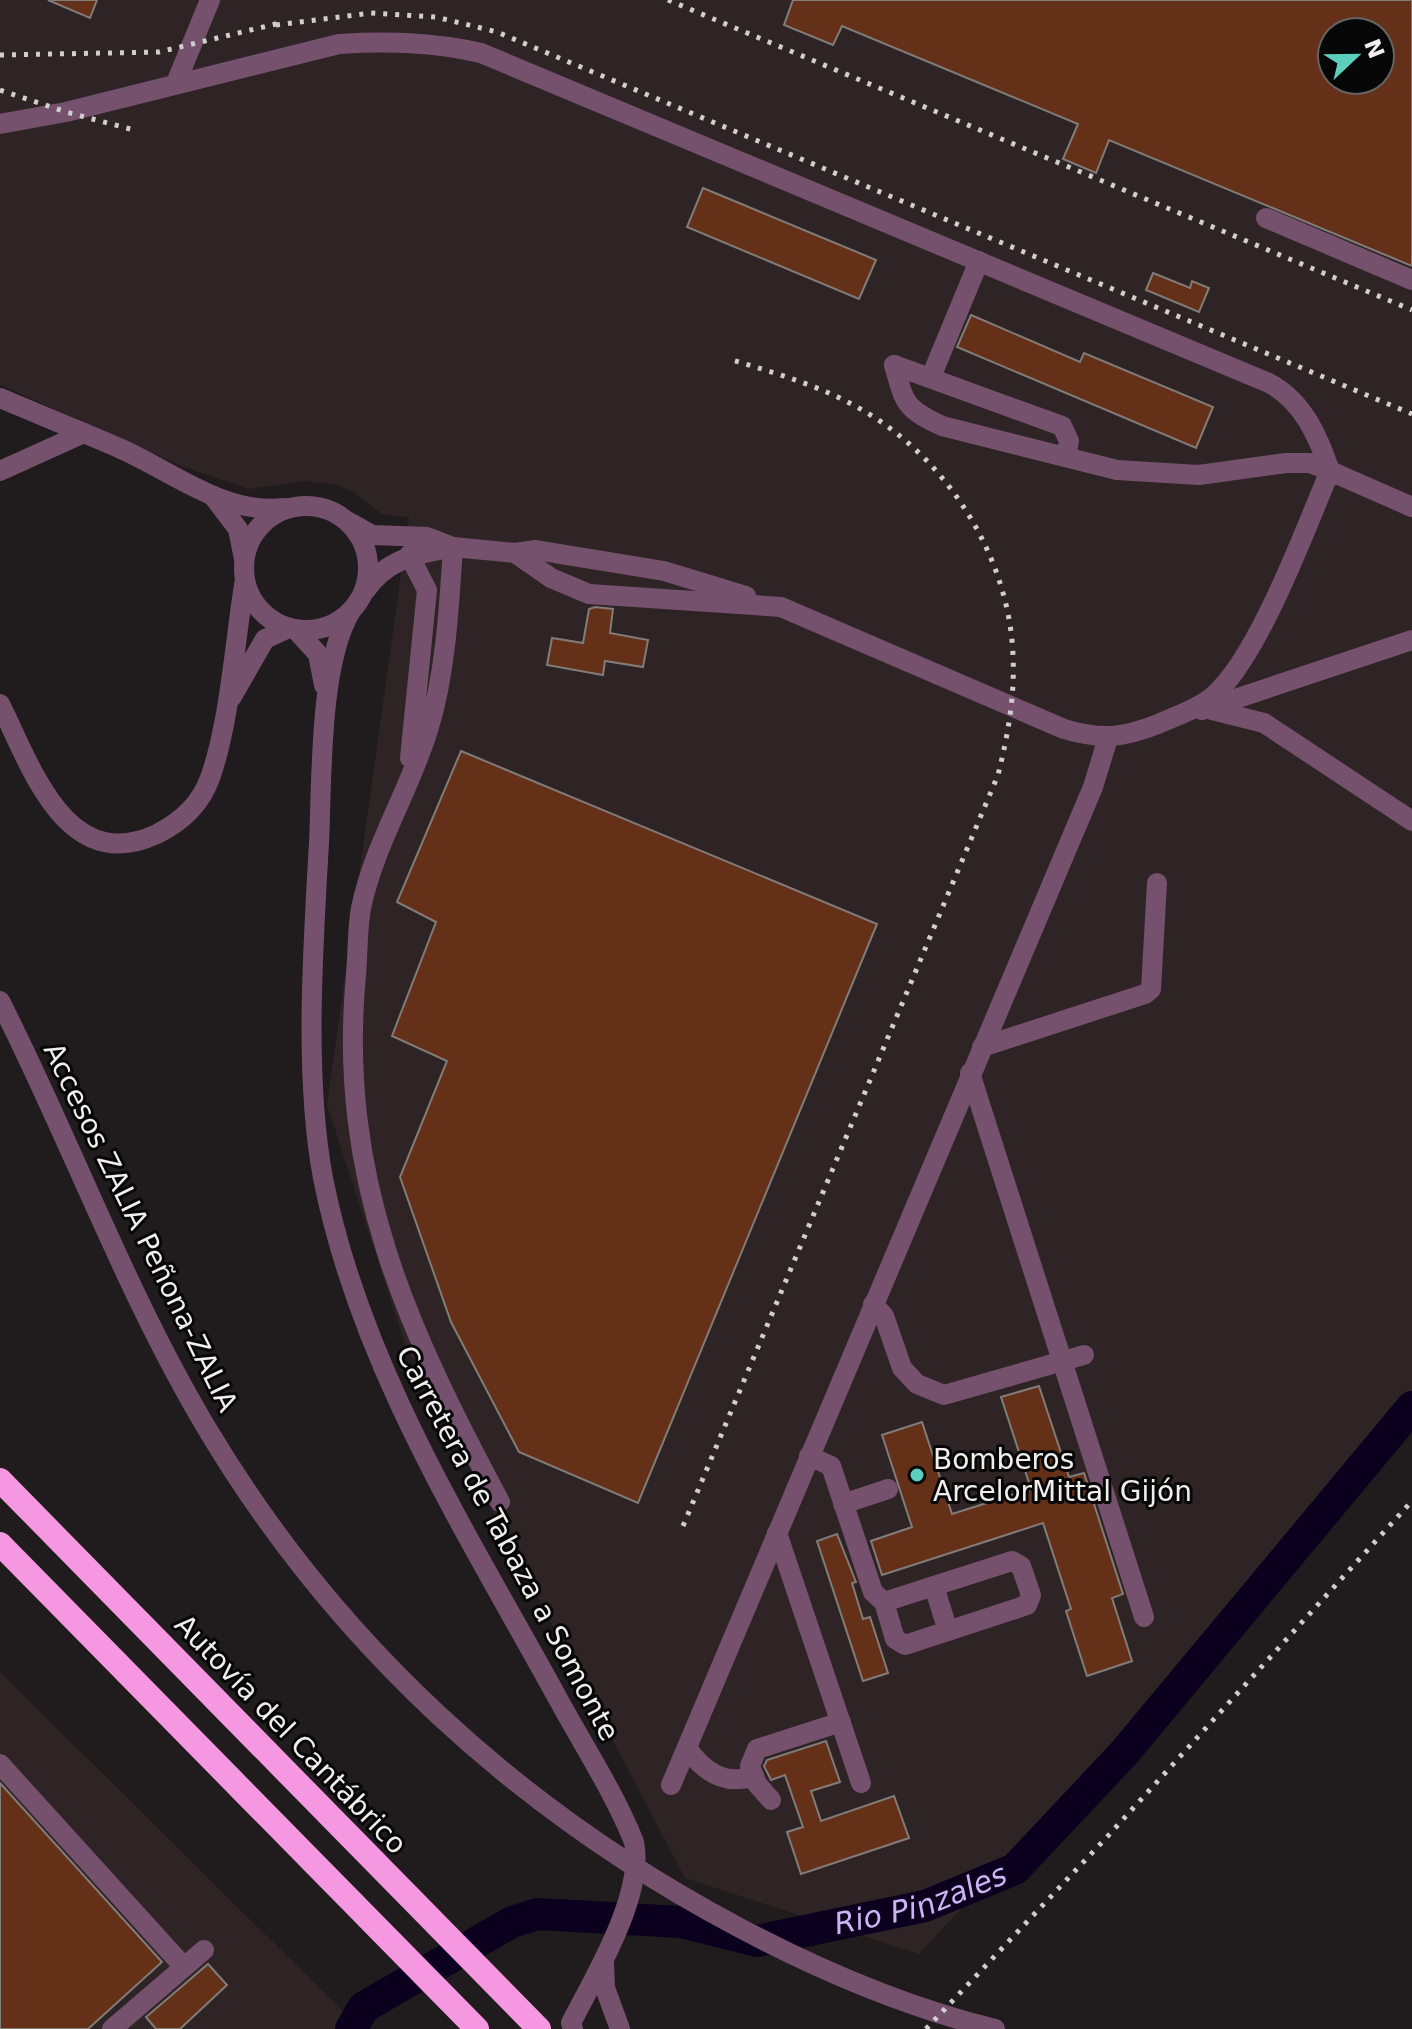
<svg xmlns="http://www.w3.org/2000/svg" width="1412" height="2029" viewBox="0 0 1412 2029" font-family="'DejaVu Sans',sans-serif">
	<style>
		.built { fill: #2f2425; fill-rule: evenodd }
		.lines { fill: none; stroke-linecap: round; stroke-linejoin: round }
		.river { stroke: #0b001e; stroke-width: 32 }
		.building { fill: #653018; stroke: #817c79; stroke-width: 2; fill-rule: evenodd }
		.minor { stroke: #76516e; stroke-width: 20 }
		.highway { stroke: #f698e1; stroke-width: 24 }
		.rail { stroke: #d1cece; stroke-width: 5; stroke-dasharray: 4 8; stroke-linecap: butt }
		.poi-dot { fill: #5bcebc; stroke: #080707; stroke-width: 3 }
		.labels { text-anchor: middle; stroke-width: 6; stroke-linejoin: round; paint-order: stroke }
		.street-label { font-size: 28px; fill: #f1eeee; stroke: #080707 }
		.poi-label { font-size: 28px; fill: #f1eeee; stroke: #080707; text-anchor: start }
		.water-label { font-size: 30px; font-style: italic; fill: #cbb4f3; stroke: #080707 }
	</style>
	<rect width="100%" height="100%" fill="#201b1c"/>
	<g class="built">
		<path d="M0,0H1412V1424L919,1954L685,1878L406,1347L327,1105L409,517L383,515L353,492L334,484L304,481L249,489L184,467L0,385ZM1332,32H1380V80H1332Z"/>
		<path d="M0,1672L361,2029H0Z"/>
	</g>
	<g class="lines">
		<path class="river" id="s1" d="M351,2029L364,2007L512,1922L538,1914L681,1922L757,1941L925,1906L1015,1869L1124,1753L1412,1407"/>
	</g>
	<g class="building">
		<path d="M48,0H97L90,18Z"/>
		<path d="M793,0H1412V266L1109,140L1096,173L1063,159L1078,124L842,26L833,45L784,25ZM1332,32H1380V80H1332Z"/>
		<path d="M703,188L876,260L859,299L687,227Z"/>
		<path d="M1153,273L1190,288L1192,281L1209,288L1199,312L1146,290Z"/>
		<path d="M971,315L1080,362L1084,353L1213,407L1196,448L957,347Z"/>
		<path d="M595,607L613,609L610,633L648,640L643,667L605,661L603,675L547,665L552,638L583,643L589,609Z"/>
		<path d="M461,751L877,924L638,1503L519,1452L451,1322L400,1177L447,1061L392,1036L436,922L397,902Z"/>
		<path d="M1039,1386L1069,1477L1084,1473L1123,1594L1112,1598L1132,1661L1087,1676L1066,1611L1071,1609L1043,1523L882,1575L871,1541L912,1527L882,1435L922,1422L952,1514L1031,1489L1001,1397Z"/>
		<path d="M837,1534L856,1582L852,1583L863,1619L870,1617L888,1673L863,1681L817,1541Z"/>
		<path d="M826,1741L840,1782L811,1791L821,1821L894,1796L909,1838L801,1874L787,1832L803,1827L785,1775L771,1780L764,1766L767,1760Z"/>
		<path d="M0,1783L162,1962L88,2029H0Z"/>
		<path d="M208,1964L227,1985L180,2029H156L146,2017Z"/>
	</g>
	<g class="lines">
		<g class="minor">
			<path d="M176,83L210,0"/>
			<path d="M0,124L66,112L339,44C388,41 433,42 481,53L1269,383C1303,401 1318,436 1330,471"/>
			<path d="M1266,218L1412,280"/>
			<path d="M894,365C905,404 904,408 942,426L1117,470L1199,475L1286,463H1310L1330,471"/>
			<path d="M894,365L1062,426L1069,441L1066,457"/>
			<path d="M931,377L979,261"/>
			<path d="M0,398C40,415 80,431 119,448C172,471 223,515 284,508"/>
			<path d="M0,471L84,433"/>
			<path d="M213,496L238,529L244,559"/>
			<circle cx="306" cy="568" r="62"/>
			<path d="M349,522L372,535L427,537L453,547C418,554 387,558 365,591"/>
			<path d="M515,553L536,550L664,571L746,596"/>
			<path d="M409,555L427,590L410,758"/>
			<path d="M351,611C319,663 322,780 319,843C313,946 304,1077 323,1178C360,1366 466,1531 557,1697C583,1745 614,1792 634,1842C645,1894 595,1976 571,2023L573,2029"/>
			<path d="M296,630L318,654L324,685"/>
			<path d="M231,698L265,639L289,628"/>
			<path d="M0,704C30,763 65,877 157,834C181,822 201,803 210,778C230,722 235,639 245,579"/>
			<path d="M1202,710L1412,640"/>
			<path d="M1212,710L1264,723L1412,821"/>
			<path d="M0,1001C72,1143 127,1296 209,1432C337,1645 519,1811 738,1927C819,1970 905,2007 995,2029"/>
			<path d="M982,1047L1145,994L1151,989L1157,883"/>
			<path d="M970,1073L1144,1617"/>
			<path d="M873,1304L884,1316L902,1368L917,1384L944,1395L1084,1355"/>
			<path d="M809,1456L831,1466L873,1592L884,1602L1012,1561L1021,1566L1031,1595L1027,1605L905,1645L895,1639L884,1602"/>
			<path d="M500,1502C407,1328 337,1178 356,975C358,953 357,930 361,908C374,845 411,788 429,727C446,671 449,606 453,547L515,553L551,578L589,594L781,607L1064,729C1101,740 1123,738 1158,724C1176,716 1197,709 1212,697C1258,659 1305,529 1330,471L1412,507"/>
			<path d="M843,1504L888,1489"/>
			<path d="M777,1533L861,1783"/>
			<path d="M934,1586L948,1631"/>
			<path d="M687,1748C704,1772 725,1786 754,1776"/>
			<path d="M0,1764L184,1967"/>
			<path d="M671,1785L1093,787L1108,738"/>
			<path d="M771,1800L757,1784L750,1766L757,1749L841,1722"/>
			<path d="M604,1962L605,1988L620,2029"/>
			<path d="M112,2029L204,1950"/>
		</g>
		<g class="highway">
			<path d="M0,1480L539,2029"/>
			<path d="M0,1544L477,2029"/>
		</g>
		<g class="rail">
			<path d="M668,0L1412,310"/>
			<path d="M276,25L371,13L436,17L497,32L1412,414"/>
			<path d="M0,55L159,52L284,22"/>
			<path d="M0,90L66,112L134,130"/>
			<path d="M683,1526L998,775C1008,735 1015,696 1013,655C1009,557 948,460 864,411C822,386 775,373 729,359"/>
			<path d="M926,2029L1107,1837L1412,1501"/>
		</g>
	</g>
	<circle class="poi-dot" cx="917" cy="1475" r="8"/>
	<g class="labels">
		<g class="street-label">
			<text transform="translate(141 1227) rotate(64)" y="10">Accesos ZALIA Peñona-ZALIA</text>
			<text transform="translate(508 1543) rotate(62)" y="10">Carretera de Tabaza a Somonte</text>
			<text transform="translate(291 1734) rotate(46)" y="10">Autovía del Cantábrico</text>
		</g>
		<g class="poi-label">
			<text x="933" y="1469">Bomberos<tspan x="933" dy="32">ArcelorMittal Gijón</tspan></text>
		</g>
		<g class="water-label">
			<text dy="10" stroke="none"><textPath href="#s1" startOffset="614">Rio Pinzales</textPath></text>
		</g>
	</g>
	<g transform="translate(1356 56) rotate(68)"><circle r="38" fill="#080707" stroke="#656363" stroke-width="2"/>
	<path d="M0-6L14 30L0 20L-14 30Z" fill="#5bcebc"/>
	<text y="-12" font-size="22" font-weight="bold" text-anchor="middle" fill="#f1eeee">N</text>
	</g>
</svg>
